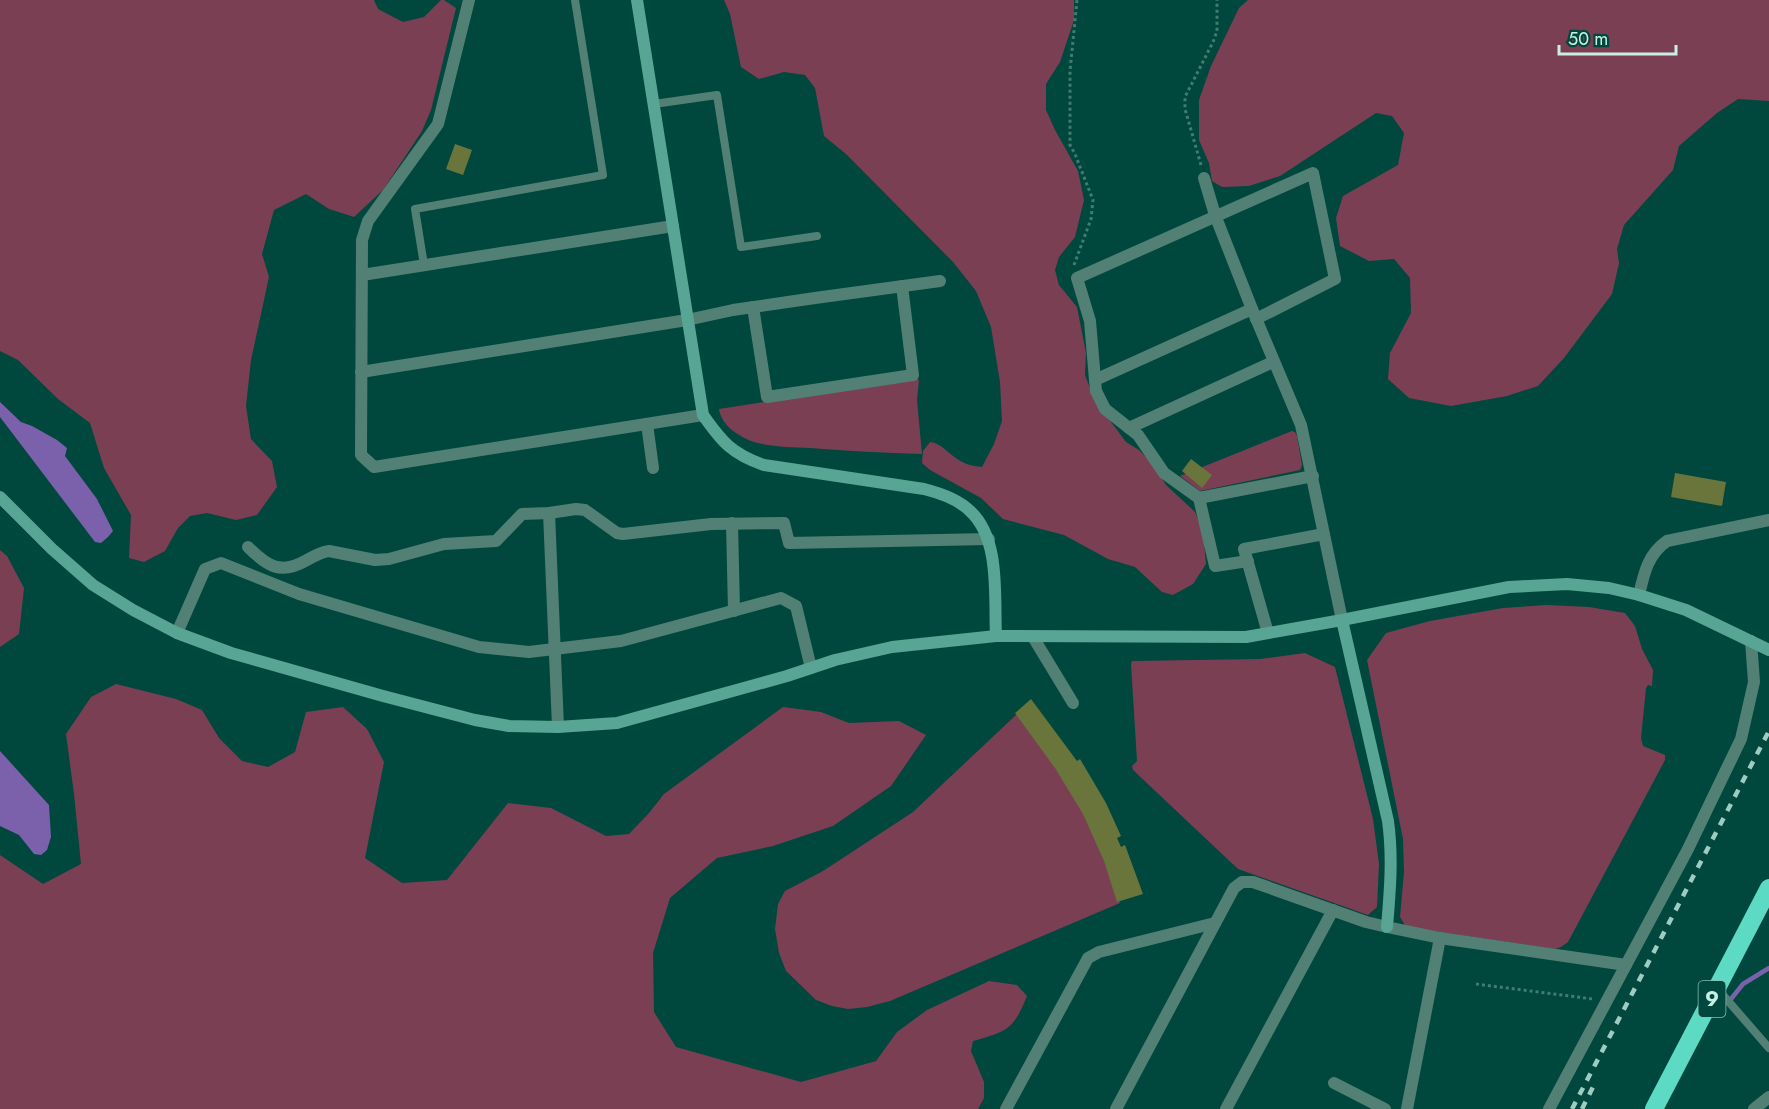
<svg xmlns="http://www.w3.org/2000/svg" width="1769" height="1109" viewBox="0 0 1769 1109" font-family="Jost,sans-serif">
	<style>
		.green { fill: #7b3f54 }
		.water { fill: #7b60ab }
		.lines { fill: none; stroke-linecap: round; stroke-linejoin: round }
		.stream { stroke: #7b60ab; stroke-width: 4.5 }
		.building { fill: #69753b }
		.path { stroke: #407d73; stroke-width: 3; stroke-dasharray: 3 3; stroke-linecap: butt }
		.lane { stroke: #528075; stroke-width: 8 }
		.street { stroke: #528075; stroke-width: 12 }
		.secondary { stroke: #58a495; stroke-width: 12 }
		.highway { stroke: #5cdac3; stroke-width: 18 }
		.rail { stroke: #9fccc2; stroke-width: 4.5; stroke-dasharray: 8 8; stroke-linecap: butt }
		.labels { text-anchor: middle; stroke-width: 5; stroke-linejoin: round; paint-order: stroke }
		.shield { fill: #00473d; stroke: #8cbdb3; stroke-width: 1.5 }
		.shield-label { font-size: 21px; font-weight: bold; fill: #c8efe5 }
	</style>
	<rect width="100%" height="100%" fill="#00473d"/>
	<g class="green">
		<path d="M0,0H374L378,9L403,22L424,17L441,0H444L456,8L431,110L422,131L383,190L354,217L329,209L306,194L274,210L262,254L269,277L251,360L246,406L251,439L272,461L277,487L257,515L236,520L207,513L190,516L178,528L165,551L144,562L129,558L131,515L104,468L90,423L58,399L18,360L0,351Z"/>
		<path d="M724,0H1074V20L1060,62L1046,84V110L1055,130L1078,171L1084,200L1075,237L1059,257L1055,270L1059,285L1077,307L1086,353L1085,375L1094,399L1126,442L1139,450L1151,462L1166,485L1195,512L1203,531L1206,564L1193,584L1173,595L1162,592L1135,567L1108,559L1064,535L1003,519L981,498L930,470L922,463L923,451L930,442C942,443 948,454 959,460C966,465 974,466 982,467L994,444L1002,421L1000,382L991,327L976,291L953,262L846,154L824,136L815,88L805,75L784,72L759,79L741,67L730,14Z"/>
		<path d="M1248,0H1769V101L1738,99L1717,113L1679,146L1673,170L1624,225L1617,249L1619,263L1612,294L1564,358L1538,386L1507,396L1451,406L1409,398L1388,379L1390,353L1411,313L1410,278L1394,259L1369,261L1340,246L1336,218L1343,196L1398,165L1404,133L1392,116L1376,113L1280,176L1249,186L1222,187L1212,181L1209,163L1199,140V100L1211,66L1239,8Z"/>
		<path d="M916,378L919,380L917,400L922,454C884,453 847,451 810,448C792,447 772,447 754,442C739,437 721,425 719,409Z"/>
		<path d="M1292,431L1295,432L1297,436L1302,465L1300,470L1200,491L1180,476Z"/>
		<path d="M0,550L7,556L24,588L19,634L0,647Z"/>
		<path d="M1546,605L1589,607L1625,613L1635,626L1642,649L1653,670L1652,686L1648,685L1646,688L1641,738L1643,746L1665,755V760L1568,942L1561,947L1555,949L1406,927L1400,917L1404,872L1403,839L1367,660L1386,633L1430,621L1503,608Z"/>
		<path d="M1305,653L1335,667L1373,819L1379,864L1377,907L1368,915L1238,869L1133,770L1132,766L1137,761L1131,664L1132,661L1260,659Z"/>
		<path d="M116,684L176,699L202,710L219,738L242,761L268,767L295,752L306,712L343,707L367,729L384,762L365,858L402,883L447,880L508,803L551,808L606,836L629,834L649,813L664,794L783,707L821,712L849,723L899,721L926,735L891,786L833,826L773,846L717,858L670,898L653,953L654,1012L676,1047L801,1082L876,1061L897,1032L927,1010L989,981L1017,985L1027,996C1013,1030 1008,1031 973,1041L971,1051L984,1082V1098L978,1109H0V855L43,884L81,864L74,794L66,734L91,697Z"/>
		<path d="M1017,714L1040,743L1091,824L1120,903L890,1001L867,1007L848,1009L832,1006L816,1000L786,971L779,953L775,929L778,904L785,891L823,871L913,812Z"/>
	</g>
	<g class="water">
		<path d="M0,402L21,422L32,426L57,440L67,448L65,456L97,499L113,531L108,537L101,543L95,542L0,417Z"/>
		<path d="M0,751L49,805L51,837L47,850L41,855L34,854L19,835L0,826Z"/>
	</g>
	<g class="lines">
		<path class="stream" d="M1731,999L1743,984L1769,968"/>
	</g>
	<g class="building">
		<path d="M455,144L472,150L463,175L446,169Z"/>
		<path d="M1191,459L1212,475L1202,488L1182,471Z"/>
		<path d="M1675,473L1726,482L1722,506L1671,497Z"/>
		<path d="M1031,699L1077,761L1080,759L1106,803L1121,836L1117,838L1121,847L1125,845L1143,894L1117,902L1104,861L1083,814L1055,768L1015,713Z"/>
	</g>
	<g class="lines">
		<g class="path">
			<path d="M1201,165L1185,109V97L1213,42L1217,31V0"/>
			<path d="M1074,265L1091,219L1093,200L1075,154L1070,145V71L1077,0"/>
			<path d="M1476,984L1593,999"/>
		</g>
		<g class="lane">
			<path d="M654,104L717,95L741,247L817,236"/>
			<path d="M424,265L415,209L603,175L575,0"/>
			<path d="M1717,990L1722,994L1769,1048"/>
		</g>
		<g class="street">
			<path d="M469,0L438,124L368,221L362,240L361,455L374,467L703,415"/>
			<path d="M1204,178L1215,215L1252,309L1301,425L1342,620"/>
			<path d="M362,275L673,226"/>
			<path d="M753,307L767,397L913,375L902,286"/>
			<path d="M361,372L687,320L733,310L815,298L940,281"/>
			<path d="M1095,380L1090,321L1077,278L1313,173L1335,279L1256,319"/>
			<path d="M647,424L653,468"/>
			<path d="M1129,428L1273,362"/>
			<path d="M1199,498L1313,476"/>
			<path d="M549,513L558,727"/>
			<path d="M732,523L734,611"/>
			<path d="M248,547C268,567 281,575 307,560C314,556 321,552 329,551L375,560L389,559L444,544L496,541L522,514L549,513L576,509L585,510L617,533L623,534L711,524L784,523L789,543L989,539"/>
			<path d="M1248,561L1215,566L1199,498L1164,473L1138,435L1105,409L1096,391L1095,380L1252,309"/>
			<path d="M1639,595C1644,573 1648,554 1667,541L1769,520"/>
			<path d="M177,633L205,569L221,563L299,594L479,647L529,652L621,641L781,598L796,606L811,668"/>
			<path d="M1268,633L1244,549L1324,534"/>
			<path d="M1033,637L1073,703"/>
			<path d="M1334,1083L1385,1109"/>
			<path d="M1006,1109L1088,958L1099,952L1215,923"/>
			<path d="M1116,1109L1234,888L1242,882H1253L1366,922L1387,927L1440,938L1626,965"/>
			<path d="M1226,1109L1333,910"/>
			<path d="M1407,1109L1440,938"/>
			<path d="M1549,1109L1688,849L1741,739L1754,682L1751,641"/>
			<path d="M1754,1109L1769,1097"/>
		</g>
		<g class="secondary">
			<path d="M637,0L703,415C722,442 732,454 764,465L924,489C940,493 958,499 970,511C1001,539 994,598 996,636"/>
			<path d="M0,497L52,549L93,585L133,610L177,633L231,653L383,696L475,720L509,726L558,727L617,723L787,676L835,660L892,647L996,636L1246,637L1342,620L1509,587L1567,584L1609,588L1639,595L1686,610L1769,650"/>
			<path d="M1342,620L1388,821C1393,857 1390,891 1387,927"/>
		</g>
		<path class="highway" d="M1654,1109L1769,888"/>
		<g class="rail">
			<path d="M1572,1109L1769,731"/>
			<path d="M1582,1109L1595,1083"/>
		</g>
	</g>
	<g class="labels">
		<rect class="shield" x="1698.5" y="981" width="27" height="36" rx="4.5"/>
		<g class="shield-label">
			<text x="1712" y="1006">9</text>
		</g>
	</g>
	<path d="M1559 45v9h117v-9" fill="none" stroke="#c8efe5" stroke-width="3"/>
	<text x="1568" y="45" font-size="18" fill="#c8efe5" stroke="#00473d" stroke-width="4.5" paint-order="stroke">50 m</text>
</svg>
